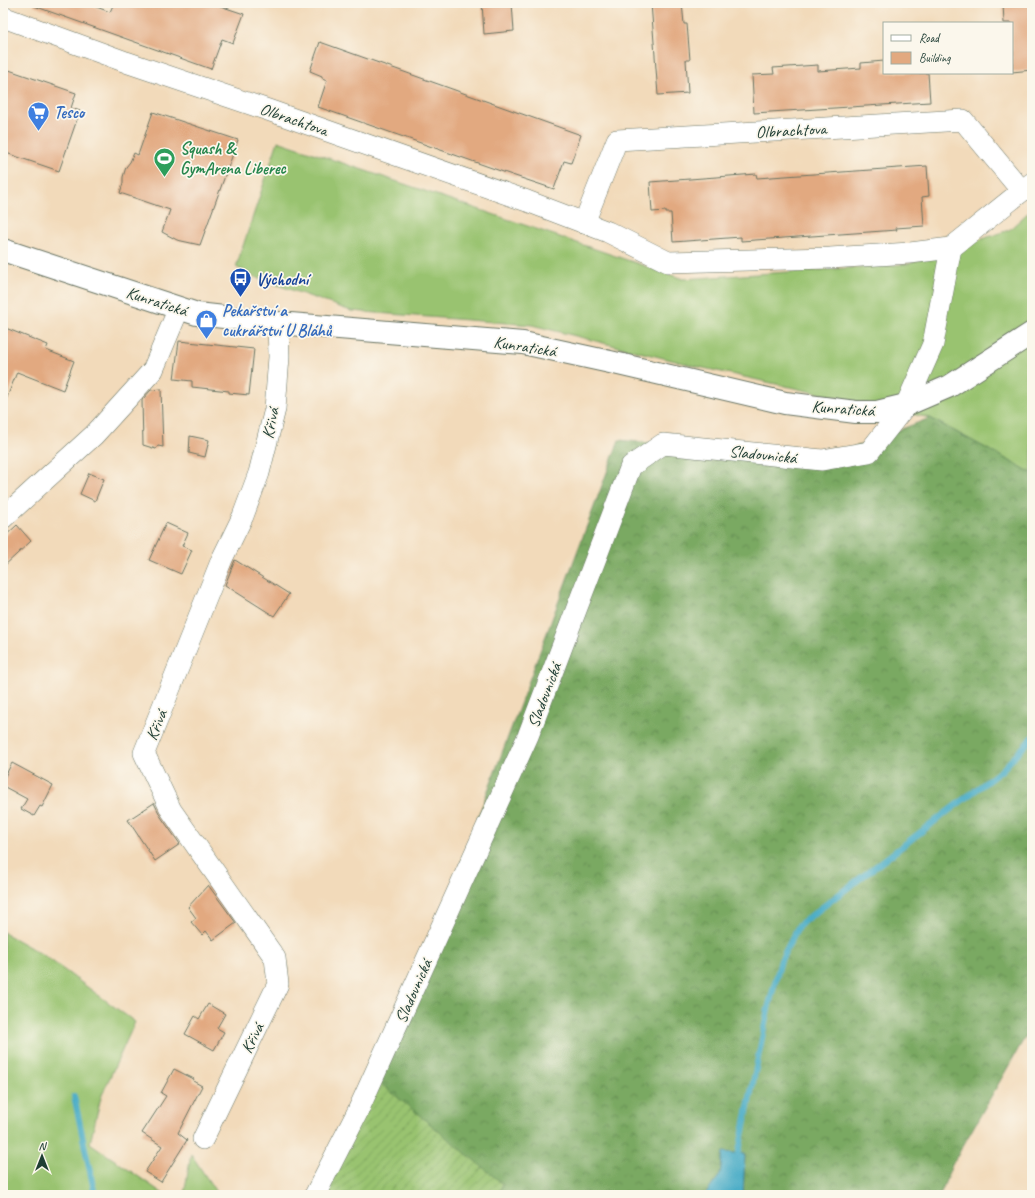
<svg xmlns="http://www.w3.org/2000/svg" width="1035" height="1198" viewBox="0 0 1035 1198" font-family="Caveat,sans-serif">
	<style>
		.grass { fill: #99c370; stroke: #5c8052 }
		.forest { fill: url(#forest-crowns); stroke: #4c734b }
		.garden { fill: url(#garden-furrows); stroke: #5c8052 }
		.water { fill: #47abc6; stroke: #33747d }
		.lines { fill: none; stroke-linecap: round; stroke-linejoin: round }
		.stream { stroke: #47abc6; stroke-width: 6 }
		.building { fill: #e2a980 }
		.street-casing { stroke: #697463; stroke-width: 22 }
		.secondary-casing { stroke: #697463; stroke-width: 24 }
		.street { stroke: #fff; stroke-width: 21 }
		.secondary { stroke: #fff; stroke-width: 22 }
		.labels { text-anchor: middle; stroke-width: 3.5; stroke-linejoin: round; paint-order: stroke }
		.shop-label { font-size: 17px; font-weight: bold; fill: #366cbe; stroke: #fbf7ec; text-anchor: start }
		.street-label { font-size: 17px; fill: #1f3d34; stroke: #fbf7ec }
		.leisure-label { font-size: 17px; font-weight: bold; fill: #27864d; stroke: #fbf7ec; text-anchor: start }
		.transit-label { font-size: 17px; font-weight: bold; fill: #164399; stroke: #fbf7ec; text-anchor: start }
	</style>
	<defs>
		<pattern id="forest-crowns" width="20" height="18" patternUnits="userSpaceOnUse"><rect width="20" height="18" fill="#7aa962"/><path d="M2 6a3 3 0 1 1 6 0M12 15a3 3 0 1 1 6 0" fill="none" stroke="#638b52"/></pattern>
		<pattern id="garden-furrows" width="10" height="10" patternUnits="userSpaceOnUse"><rect width="10" height="10" fill="#99c370"/><path d="M-1 1l2-2M0 10L10 0M9 11l2-2" fill="none" stroke="#7ca05d"/></pattern>
	</defs>
	<rect width="100%" height="100%" fill="#fbf7ec"/>
	<filter id="ink" filterUnits="userSpaceOnUse"><feTurbulence type="fractalNoise" baseFrequency=".025" numOctaves="2"/><feDisplacementMap in="SourceGraphic" scale="8" xChannelSelector="R" yChannelSelector="G"/><feConvolveMatrix kernelMatrix="1 2 1 2 8 2 1 2 1" color-interpolation-filters="sRGB"/></filter>
	<filter id="wash" filterUnits="userSpaceOnUse"><feTurbulence type="fractalNoise" baseFrequency=".012" numOctaves="4" result="noise"/><feDisplacementMap in="SourceGraphic" scale="16" xChannelSelector="R" yChannelSelector="G"/><feGaussianBlur stdDeviation="0.9" result="paint"/><feColorMatrix in="noise" values="0 0 0 0 0 0 0 0 0 0 0 0 0 0 0 0 0 1.4 0 .05"/><feComposite in="paint" operator="in"/></filter>
	<g filter="url(#wash)">
		<rect width="100%" height="100%" fill="#f2daba"/>
		<g class="grass">
			<path d="M278,141L683,279L907,264L1009,230L1032,209V473L930,418L699,367L532,325L351,311L255,277L236,267Z"/>
			<path d="M3,932L45,956L135,1022L101,1097L90,1143L165,1195H3Z"/>
			<path d="M191,1154L218,1195H184Z"/>
		</g>
		<path class="forest" d="M930,418L1032,473V1025L952,1165L940,1195H743L745,1154L723,1152L720,1175L705,1195H497L503,1185L379,1082L619,440L822,460Z"/>
		<path class="garden" d="M379,1082L503,1184L497,1195H320Z"/>
		<path class="water" d="M723,1152L745,1154L743,1195H705L720,1175Z"/>
		<g class="lines">
			<g class="stream">
				<path d="M74,1096L95,1195"/>
				<path d="M737,1161L768,1009L781,960L799,925L1002,770L1032,738"/>
			</g>
		</g>
		<g id="blocks">
			<g class="building">
				<path d="M34,3H91V5L110,12L114,3H211L244,14L233,43L222,39L211,69L34,6Z"/>
				<path d="M482,3H512L514,31L484,34Z"/>
				<path d="M651,3H682L684,24H687L690,60H686L688,93L658,95Z"/>
				<path d="M1003,3H1032V70L1012,72V23H1004Z"/>
				<path d="M320,42L581,135L571,163L564,161L554,189L512,175L318,107L327,80L322,78V76L310,71Z"/>
				<path d="M884,61V73H928L930,102L754,113L752,75L774,74L773,68L818,65V71L861,68V63Z"/>
				<path d="M3,68L76,93L71,108L80,111L59,171L3,152Z"/>
				<path d="M153,112L238,140L200,245L177,240L162,232L170,210L120,193L123,183V177L126,167L130,162L134,153L138,155Z"/>
				<path d="M927,166L929,196L922,197L924,226L896,228L897,230L741,241V237L673,242L671,213H666V211L652,212L650,182L756,174L757,178Z"/>
				<path d="M3,327L48,345L46,350L74,361L63,390L17,372L4,405H3Z"/>
				<path d="M179,341L254,349L249,395L229,393V391L192,387V381L174,379Z"/>
				<path d="M161,389L163,447L158,446L156,449L143,445L142,400L151,390Z"/>
				<path d="M190,436L209,440L205,457L189,453Z"/>
				<path d="M89,473L104,479L95,501L80,494Z"/>
				<path d="M166,523L188,533L182,546L192,550L181,574L149,560Z"/>
				<path d="M17,525L31,541L3,567V538Z"/>
				<path d="M235,560L289,594L274,616L225,585Z"/>
				<path d="M12,763L53,785L42,807L40,806L34,816L21,809L27,799L3,786V780Z"/>
				<path d="M154,803L161,817L180,844L155,861L128,820Z"/>
				<path d="M208,885L236,923L213,940L206,931L202,935L191,922L196,918L188,907Z"/>
				<path d="M208,1004L225,1014L217,1028L224,1032L214,1050L185,1034L195,1016L199,1019Z"/>
				<path d="M174,1069L194,1079L193,1081L202,1086L178,1133L187,1140L161,1182L145,1172L162,1146L142,1133L166,1096L161,1093Z"/>
			</g>
		</g>
	</g>
	<g filter="url(#ink)">
		<use href="#blocks" fill-opacity="0" stroke="#697463" stroke-width="1"/>
		<g class="lines">
			<defs>
				<g id="street">
					<path d="M3,17L126,62L268,110L527,201L608,232L668,262L830,258L910,253L951,248L1032,183"/>
					<path d="M584,223L617,140L963,120L1021,190"/>
					<path d="M3,518L94,435L153,370L179,308"/>
					<path d="M203,1139L278,984L275,958L171,810L144,753L222,559L243,516L259,473L275,409L279,357L278,323"/>
					<path d="M315,1195L357,1113L528,736L631,466L663,444L822,460L869,452L906,405L933,344L951,248"/>
				</g>
				<path id="secondary" d="M3,250L197,314L278,323L523,343L610,362L785,403L856,412H877L906,405L950,386L1032,333"/>
			</defs>
			<use href="#street" class="street-casing"/>
			<use href="#secondary" class="secondary-casing"/>
			<use href="#street" class="street"/>
			<use href="#secondary" class="secondary"/>
		</g>
	</g>
	<defs>
		<symbol id="supermarket-pin" viewBox="-11 -11 22 30"><path d="M0 17L-7.5 6A9.5 9.5 0 1 1 7.5 6Z" fill="#3f7fe0" stroke="#fbf7ec"/><path d="M-6-5.5h2.5l.6 2H6L4.5 2H-2.5L-4.4-4H-6ZM-1.5 3.2a1.3 1.3 0 1 0 .1 0ZM3 3.2a1.3 1.3 0 1 0 .1 0Z" fill="#fff"/></symbol>
		<symbol id="stadium-pin" viewBox="-11 -11 22 30"><path d="M0 17L-7.5 6A9.5 9.5 0 1 1 7.5 6Z" fill="#2e9e5b" stroke="#fbf7ec"/><path d="M0-5a6.5 5 0 1 0 0 10a6.5 5 0 1 0 0-10ZM-3.5-1.8h7v3.6h-7Z" fill="#fff"/></symbol>
		<symbol id="bus-pin" viewBox="-11 -11 22 30"><path d="M0 17L-7.5 6A9.5 9.5 0 1 1 7.5 6Z" fill="#1a4fb4" stroke="#fbf7ec"/><path d="M-5-6H5V4H4V6H2V4H-2V6H-4V4H-5ZM-3.5-4V0h7V-4ZM-3.5 1.2v1.5H-2V1.2ZM2 1.2v1.5H3.5V1.2Z" fill="#fff"/></symbol>
		<symbol id="shop-pin" viewBox="-11 -11 22 30"><path d="M0 17L-7.5 6A9.5 9.5 0 1 1 7.5 6Z" fill="#3f7fe0" stroke="#fbf7ec"/><path d="M-5-2.5h2.3a2.7 3.5 0 0 1 5.4 0H5L5.5 6h-11ZM-1.5-2.5h3a1.5 2.3 0 0 0-3 0Z" fill="#fff"/></symbol>
	</defs>
	<g fill-rule="evenodd">
		<use href="#supermarket-pin" x="26" y="100" width="25" height="34"/>
		<use href="#stadium-pin" x="152" y="146" width="25" height="34"/>
		<use href="#bus-pin" x="228" y="266" width="25" height="34"/>
		<use href="#shop-pin" x="194" y="308" width="25" height="34"/>
	</g>
	<g class="labels">
		<g class="shop-label">
			<text x="54" y="118">Tesco</text>
			<text x="222" y="316">Pekařství a<tspan x="222" dy="20">cukrářství U Bláhů</tspan></text>
		</g>
		<g class="street-label">
			<text transform="translate(294 119) rotate(19)" y="6">Olbrachtova</text>
			<text transform="translate(791 130) rotate(-3)" y="6">Olbrachtova</text>
			<text transform="translate(157 301) rotate(18)" y="6">Kunratická</text>
			<text transform="translate(525 346) rotate(9)" y="6">Kunratická</text>
			<text transform="translate(843 408) rotate(4)" y="6">Kunratická</text>
			<text transform="translate(270 423) rotate(-78)" y="6">Křivá</text>
			<text transform="translate(763 454) rotate(6)" y="6">Sladovnická</text>
			<text transform="translate(544 695) rotate(-69)" y="6">Sladovnická</text>
			<text transform="translate(156 725) rotate(-68)" y="6">Křivá</text>
			<text transform="translate(413 991) rotate(-66)" y="6">Sladovnická</text>
			<text transform="translate(252 1038) rotate(-64)" y="6">Křivá</text>
		</g>
		<g class="leisure-label">
			<text x="180" y="154">Squash &amp;<tspan x="180" dy="20">GymArena Liberec</tspan></text>
		</g>
		<g class="transit-label">
			<text x="256" y="285">Východní</text>
		</g>
	</g>
	<rect width="1035" height="1198" fill="none" stroke="#fbf7ec" stroke-width="16"/>
	<rect x="883" y="22" width="130" height="52" fill="#fbf7ec" stroke="#a3ada2"/>
	<rect x="891" y="35" width="20" height="6" fill="#ffffff" stroke="#a3ada2"/>
	<text x="919" y="42" font-size="12" fill="#1f3d34">Road</text>
	<rect x="891" y="52" width="20" height="12" fill="#e2a980" stroke="#a3ada2"/>
	<text x="919" y="62" font-size="12" fill="#1f3d34">Building</text>
	<g transform="translate(42 1156)" stroke="#fbf7ec" stroke-width="3" paint-order="stroke">
	<path d="M0-3L7 15L0 10L-7 15Z" fill="#1f3d34"/>
	<text y="-6" font-size="11" font-weight="bold" text-anchor="middle" fill="#1f3d34">N</text>
	</g>
</svg>
